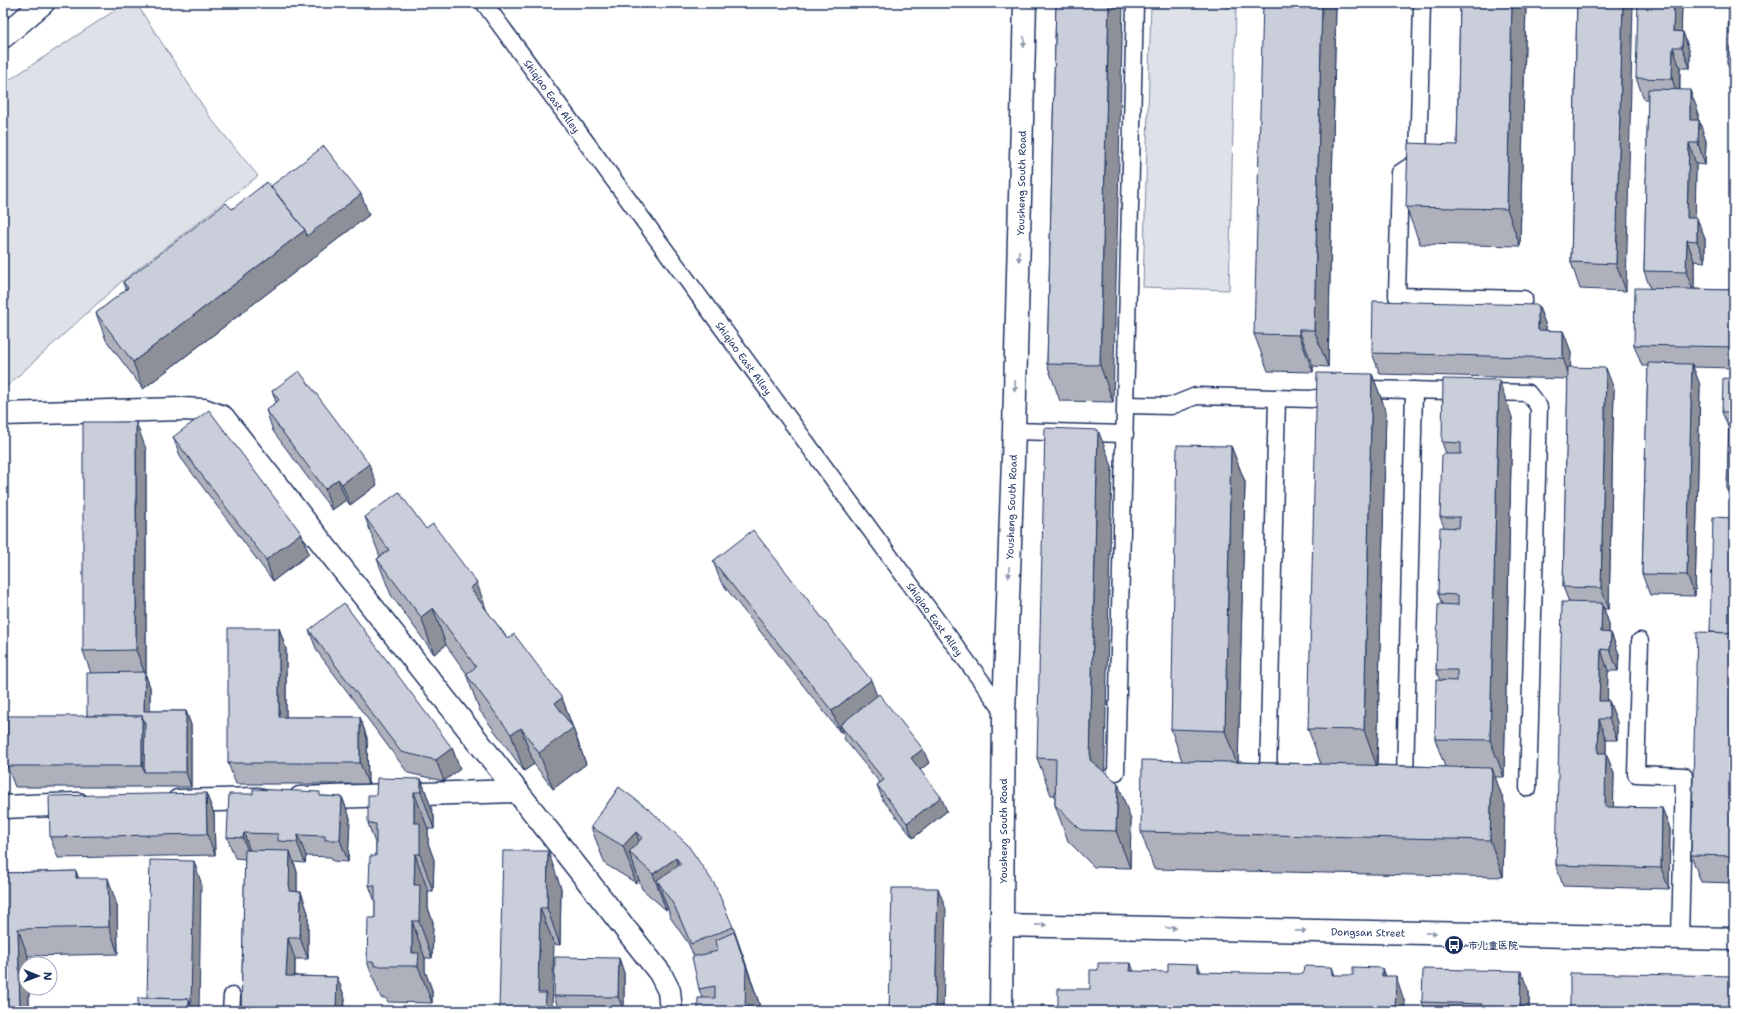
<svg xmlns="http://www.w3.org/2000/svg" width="1737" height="1014" viewBox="0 0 1737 1014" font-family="'Shantell Sans','LXGW WenKai TC',sans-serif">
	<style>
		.green { fill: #dee1e7; stroke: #7c88a2 }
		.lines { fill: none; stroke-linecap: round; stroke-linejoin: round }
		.service-casing { stroke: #1b2f5e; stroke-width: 19 }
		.minor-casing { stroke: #1b2f5e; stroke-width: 25 }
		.tertiary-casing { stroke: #1b2f5e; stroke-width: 25 }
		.secondary-casing { stroke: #1b2f5e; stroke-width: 25 }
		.service { stroke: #fff; stroke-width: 16 }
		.minor { stroke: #fff; stroke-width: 22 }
		.tertiary { stroke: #fff; stroke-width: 22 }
		.secondary { stroke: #fff; stroke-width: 22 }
		.wall { fill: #aeb1bb; stroke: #1b2f5e }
		.shaded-wall { fill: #8d9099; stroke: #1b2f5e }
		.building { fill: #caceda; stroke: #1b2f5e }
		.oneway { fill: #8d97ae }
		.labels { text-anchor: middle; stroke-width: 3; stroke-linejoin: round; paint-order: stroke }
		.street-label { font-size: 10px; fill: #1b2f5e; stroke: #fff }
		.poi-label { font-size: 10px; font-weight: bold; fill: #1b2f5e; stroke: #fff; text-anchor: start }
	</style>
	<rect width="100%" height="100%" fill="#fff"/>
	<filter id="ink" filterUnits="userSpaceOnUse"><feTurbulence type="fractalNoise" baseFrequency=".025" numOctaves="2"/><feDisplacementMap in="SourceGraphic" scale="8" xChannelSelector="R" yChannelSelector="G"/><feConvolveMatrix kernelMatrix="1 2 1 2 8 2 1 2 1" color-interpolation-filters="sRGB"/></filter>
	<g filter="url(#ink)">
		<g class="green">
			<path d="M126,3H136L212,120L258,176L121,282L5,388H3V84Z"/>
			<path d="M1151,3H1225V7L1236,8L1229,290L1143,287Z"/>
		</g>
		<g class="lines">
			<defs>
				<g id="service">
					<path d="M484,3L1004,712"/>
					<path d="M1422,3L1418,161L1400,173L1397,296L1524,299"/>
					<path d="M1126,405L1171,406L1196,396L1311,399L1369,389L1528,393L1539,407L1528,788"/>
					<path d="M1014,431L1125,434"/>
					<path d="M1640,641L1636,774L1684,776L1680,938"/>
					<path d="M1116,772L1135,3"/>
					<path d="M1268,777L1277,398"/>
					<path d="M1405,778L1414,390"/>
					<path d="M231,1011L232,996"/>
				</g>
				<g id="minor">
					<path d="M3,414L181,409L204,410L223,417L660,973L669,991L671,1011"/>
					<path d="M300,798L517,791"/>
					<path d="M178,801L258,799"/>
					<path d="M3,807L78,804"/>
				</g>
				<g id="tertiary">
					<path d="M1002,925L1734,939"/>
					<path d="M1001,1011L1004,712L1014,431L1025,3"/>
				</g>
				<path id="secondary" d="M3,37L43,3"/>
			</defs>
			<use href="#service" class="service-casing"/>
			<use href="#minor" class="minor-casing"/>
			<use href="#tertiary" class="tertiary-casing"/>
			<use href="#secondary" class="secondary-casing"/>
			<use href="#service" class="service"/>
			<use href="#minor" class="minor"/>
			<use href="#tertiary" class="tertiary"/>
			<use href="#secondary" class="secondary"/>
		</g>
		<g class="wall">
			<path d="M1056,3L1113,402L1060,401L1047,364Z"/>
			<path d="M1322,3H1336V5L1328,367L1313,366V372L1268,371L1254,334Z"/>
			<path d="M1460,3H1526L1520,246L1420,244L1406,207L1457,145Z"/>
			<path d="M1577,3L1626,291L1580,289L1571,262Z"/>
			<path d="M1682,3L1681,32H1683L1690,53V68H1680V90L1698,111V120L1706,141L1705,165L1696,164L1695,218L1705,239V262L1694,261V289L1734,290V368L1693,367L1700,385L1695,596L1650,595L1642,574L1648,366H1642L1634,345L1650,288L1644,271L1648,99H1644L1636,78Z"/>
			<path d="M1734,3V81L1727,63Z"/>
			<path d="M271,186L369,215L143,389L106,340L96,313L126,290L123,282L232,209Z"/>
			<path d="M1538,305L1546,326V331H1563L1571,352L1570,367L1614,389L1609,609H1604L1609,624V633H1611L1619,654L1618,671H1608L1607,701H1609L1617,722V740H1606V753L1614,774L1613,807L1662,808L1670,829L1669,889L1563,886L1556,865L1569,602L1563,587L1568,379L1380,374L1372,353Z"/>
			<path d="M1372,374L1386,411L1377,765L1445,767L1435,739L1440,681L1436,670L1442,604L1438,594L1444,527L1440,517L1446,454L1442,442L1512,417L1504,777H1495L1505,805L1503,877L1154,869L1141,832L1182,761L1171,729L1231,446L1245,482L1238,762L1321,764L1308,729Z"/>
			<path d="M1734,379V505H1732L1727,490L1729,427H1728L1722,412Z"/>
			<path d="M272,391L377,485L350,505L346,500L332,510L273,431L266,410L276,402Z"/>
			<path d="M173,437L301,533L309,554L273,581L181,458Z"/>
			<path d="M146,449V676L150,687V711H186L191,725V787H15L7,766L87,716L91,673L83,651Z"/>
			<path d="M1112,466L1104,772L1131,820L1130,868L1094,867L1068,841L1055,805V795H1051L1037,758Z"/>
			<path d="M365,517L486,610L508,639L562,698L586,764L553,789L534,764L524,771L480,711L466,674H467L446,645L434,654L391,595L377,559L380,556L379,554Z"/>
			<path d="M1734,518V883L1701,882L1691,855L1710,632Z"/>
			<path d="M713,561L877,695L929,763L920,770L947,811L913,838L883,800L877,785L880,783L845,740L842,731L840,732L721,582Z"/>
			<path d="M279,628L286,649V717H360L367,738L368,784H236L228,763Z"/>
			<path d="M309,630L452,748L460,769L444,781L408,773L317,651Z"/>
			<path d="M421,779L434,816V829H428V843L434,860L433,891H428V908L433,922L432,958H425V971L432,990V1003L388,1002L386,998H381L367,962L375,918V902L369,885L376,856V846L368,823L376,795Z"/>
			<path d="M619,787L733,927L746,964L759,1003V1011H698L702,998L699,989L694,956L688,943L670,917L668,909L666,910L642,889L639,880L636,883L605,864L591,827Z"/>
			<path d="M206,793L214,814L215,855L58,858L50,837Z"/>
			<path d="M322,796L342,797L350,818L348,862L333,861L331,857L306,856L305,863L294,862L297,872V892H301L308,913V959H295V976L337,977L345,998L344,1011H241L245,859L235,858L227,837Z"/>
			<path d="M503,851L561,888L560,945L554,944Z"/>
			<path d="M76,871L78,878L117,905L118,954L28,956V964H26V988H29V1011L3,873Z"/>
			<path d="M619,958L624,973V1011L559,1010L554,996Z"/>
			<path d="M1529,992V1011H1425L1422,1002Z"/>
		</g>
		<g class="shaded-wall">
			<path d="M1109,3H1123L1113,402L1100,365Z"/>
			<path d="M1322,3H1336V5L1328,367L1314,330Z"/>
			<path d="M1512,3H1526L1520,246L1507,209Z"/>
			<path d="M1623,3H1633L1626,291L1616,264Z"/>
			<path d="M1674,3H1682L1681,47L1673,31Z"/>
			<path d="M1683,32L1690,53V68L1682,47Z"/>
			<path d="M1673,47L1680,68L1679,100L1672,79Z"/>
			<path d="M1690,90L1698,111L1697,141L1690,120Z"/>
			<path d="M1699,120L1706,141L1705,165L1698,143Z"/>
			<path d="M1689,143L1696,164L1695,239L1687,218Z"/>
			<path d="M361,194L369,215L143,389L133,362L305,230Z"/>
			<path d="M1697,218L1705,239V262L1697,241Z"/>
			<path d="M1687,240L1694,261V293L1686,272Z"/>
			<path d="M1538,305L1546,326L1545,351L1538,330Z"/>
			<path d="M1299,330L1313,366V372L1299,335Z"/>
			<path d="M1563,331L1571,352L1570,379L1563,358Z"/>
			<path d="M1692,364L1700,385L1695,596L1687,575Z"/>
			<path d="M1606,368L1614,389L1609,609L1601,588Z"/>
			<path d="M1372,374L1386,411L1377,767L1364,730Z"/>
			<path d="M1499,380L1512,417L1504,777L1490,740Z"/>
			<path d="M136,422L146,449V676L150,687V725L144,711L145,674L136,650Z"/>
			<path d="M1098,430L1112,466L1104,796L1090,760Z"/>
			<path d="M1231,446L1245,482L1238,767L1225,731Z"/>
			<path d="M369,464L377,485L350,505L342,484Z"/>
			<path d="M338,479L346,500L332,510L325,489Z"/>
			<path d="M301,533L309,554L273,581L266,560Z"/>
			<path d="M477,583L490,620L470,588Z"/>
			<path d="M1602,603L1609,624V650L1601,632Z"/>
			<path d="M433,608L446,645L434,654L421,617Z"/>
			<path d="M279,628L286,649V738L279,717Z"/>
			<path d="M1611,633L1619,654L1618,671L1610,650Z"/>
			<path d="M1601,649L1608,671L1607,719L1599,701Z"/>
			<path d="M871,680L879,701L840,725L842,731L840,732L832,711Z"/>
			<path d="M562,698L586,764L553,789L539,753L555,703Z"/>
			<path d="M1609,701L1617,722V740L1609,719Z"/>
			<path d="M186,711L191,725V787L186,772Z"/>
			<path d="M142,716L150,737L144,772L142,766Z"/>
			<path d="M360,717L367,738L368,784L360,763Z"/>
			<path d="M1599,719L1606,740V774L1598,753Z"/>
			<path d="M521,728L534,764L524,771L511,734Z"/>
			<path d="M452,748L460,769L444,781L436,760Z"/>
			<path d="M923,749L929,763L916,773L911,758Z"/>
			<path d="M1606,753L1614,774L1613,828L1605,807Z"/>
			<path d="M1492,768L1505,805L1503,877L1490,840Z"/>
			<path d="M421,779L434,816V829L421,792Z"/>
			<path d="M1118,783L1131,820L1130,868L1116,831Z"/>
			<path d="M414,792L428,829V843L434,860L433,891L420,854L414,823Z"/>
			<path d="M206,793L214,814L215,855L207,834Z"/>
			<path d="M342,797L350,818L348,862L340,840Z"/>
			<path d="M941,797L947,811L913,838L907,823Z"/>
			<path d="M1662,808L1670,829L1669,889L1661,868Z"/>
			<path d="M636,832L649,869L629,852L639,880L636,883L623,846Z"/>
			<path d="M244,833L251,854V859L243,838Z"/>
			<path d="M298,835L306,856L305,863L297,842Z"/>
			<path d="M290,851L297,872V912L289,891Z"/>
			<path d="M548,851L561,888L560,945L547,908Z"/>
			<path d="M415,854L428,891V908L433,922L432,958L419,921L414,885Z"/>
			<path d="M676,858L690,894L657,880L668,909L666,910L653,874Z"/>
			<path d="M194,861L201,882L199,1011H189Z"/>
			<path d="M76,871L86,898L76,878Z"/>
			<path d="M108,878L117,905L118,954L109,927Z"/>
			<path d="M938,888L946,909L943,1011H935Z"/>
			<path d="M301,892L308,913V959L300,938Z"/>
			<path d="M540,908L554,944L552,1011H545L538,993Z"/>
			<path d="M412,921L425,958V971L432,990V1003L418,966L412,953Z"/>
			<path d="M18,929L28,956V964H26V988H29V1011H20Z"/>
			<path d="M734,932L759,1003V1011H745Z"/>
			<path d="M288,938L295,959L294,997L286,976Z"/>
			<path d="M619,958L624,973V1011L618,997Z"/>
			<path d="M1131,963L1140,990L1130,971Z"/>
			<path d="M1198,964L1208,991L1198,972Z"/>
			<path d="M1332,967L1342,994L1332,975Z"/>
			<path d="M1382,968L1392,995L1382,976Z"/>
			<path d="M1521,971L1529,992V1011H1520Z"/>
			<path d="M1396,976L1405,1003V1011H1395Z"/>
			<path d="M337,977L345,998L344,1011H336Z"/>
		</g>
		<g class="building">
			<path d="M1056,3H1109L1100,365L1047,364Z"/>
			<path d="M1263,3H1322L1314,330H1299V335L1254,334Z"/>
			<path d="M1460,3H1512L1507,209L1406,207L1408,143L1457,145Z"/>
			<path d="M1577,3H1623L1616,264L1571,262Z"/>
			<path d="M1638,3H1674L1673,31L1683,32L1682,47H1673L1672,79L1636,78Z"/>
			<path d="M1729,3H1734V63H1727Z"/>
			<path d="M1648,89L1690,90V120H1699L1698,143H1689L1687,218H1697V241L1687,240L1686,272L1644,271Z"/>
			<path d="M324,146L361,194L307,236L305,230L271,186Z"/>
			<path d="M267,182L305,230L133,362L96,313L128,288L123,282L226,203L232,209Z"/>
			<path d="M1635,288L1734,290V347L1634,345Z"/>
			<path d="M1373,301L1538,305V330L1563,331V358L1372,353Z"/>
			<path d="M1648,363L1692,364L1687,575L1642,574Z"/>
			<path d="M1568,367L1606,368L1601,588L1563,587Z"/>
			<path d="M299,371L369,464L342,484L338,479L325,489L266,410L279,400L272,391Z"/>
			<path d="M1317,373L1372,374L1364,730L1308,729Z"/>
			<path d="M1723,378L1734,379V490H1727L1729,412H1722Z"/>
			<path d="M1443,379L1499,380L1490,740L1435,739L1436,680L1457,681V670H1436L1438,604L1458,605V595L1438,594L1440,527L1459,528L1460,517H1440L1442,454H1461V443L1442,442Z"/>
			<path d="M209,410L301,533L266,560L173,437Z"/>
			<path d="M83,422H136V650L83,651Z"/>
			<path d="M1045,428L1098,430L1090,760L1118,783L1116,831L1081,830L1055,805L1056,759L1037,758Z"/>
			<path d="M1177,445L1231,446L1225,731L1171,729Z"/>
			<path d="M399,492L426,529L433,524L477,583L470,588L508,639L514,634L562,698L555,703L573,728L539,753L521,728L511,734L466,674L476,667L433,608L421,617L377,559L389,550L365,517Z"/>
			<path d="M1713,517L1734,518V633L1710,632Z"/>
			<path d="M753,530L871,680L832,711L713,561Z"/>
			<path d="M1562,602L1602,603L1601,632L1611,633L1610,650L1601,649L1599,701H1609V719H1599L1598,753H1606L1605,807L1662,808L1661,868L1556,865Z"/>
			<path d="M344,603L452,748L436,760L401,752L309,630Z"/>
			<path d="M228,628H279V717H360V763H228Z"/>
			<path d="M1697,632L1734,633V856L1691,855Z"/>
			<path d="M145,672L144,711H186V772H144L145,723L142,716H87V673Z"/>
			<path d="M879,694L923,749L911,758L941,797L907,823L877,785L884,780L840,725Z"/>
			<rect x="7" y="716" width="135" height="50"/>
			<path d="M1142,760L1492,768L1490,840L1141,832Z"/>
			<path d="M377,778L421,779V792H414V823H420V854H415L414,885H420L419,921H412V953H419L418,966H374V962H367L368,918H375V886L369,885L370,856H376V824L368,823V795H376Z"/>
			<path d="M619,787L651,811L687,844L715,885L733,927L691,944L675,907L657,880L681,864L676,858L653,874L629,852L642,838L636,832L623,846L591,827Z"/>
			<path d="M253,789L320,792V796L342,797L340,840H325V836L298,835L297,842L278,841V834L244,833L243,838L227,837L229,794H253Z"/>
			<path d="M206,793L207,834L50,837L49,796Z"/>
			<path d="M245,850L290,851L289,891L301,892L300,938H288L286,976L337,977L336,1011H241Z"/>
			<path d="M503,851H548L547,908H540L538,993H546L545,1011H499Z"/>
			<path d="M150,860L194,861L191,1005L189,999L147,998Z"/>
			<path d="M76,871V878H108L109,927L18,929L20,1011H3V873Z"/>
			<path d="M892,888H938L935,1011H889Z"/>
			<path d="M734,932L746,967L745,1011H698V998H715V986L699,989L692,957L718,951L716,940Z"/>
			<path d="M555,957L619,958L618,997L554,996Z"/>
			<path d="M1098,963H1131L1130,971L1168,972V963L1198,964V972L1303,974L1304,966L1332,967V975H1353V967L1382,968V976H1396L1395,1011H1041V1005L1058,1006V989H1090V970H1098Z"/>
			<path d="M1423,969L1521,971L1520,1011H1481L1482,1004L1422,1002Z"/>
			<path d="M1570,973L1734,976V1011H1570Z"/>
			<path d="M138,998L189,999V1011H138Z"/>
		</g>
		<defs><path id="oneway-solid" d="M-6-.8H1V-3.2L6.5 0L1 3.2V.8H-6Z"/></defs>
		<g class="oneway">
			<use href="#oneway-solid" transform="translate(1024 42) rotate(91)"/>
			<use href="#oneway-solid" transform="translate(1019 256) rotate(91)"/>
			<use href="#oneway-solid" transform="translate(1015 386) rotate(91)"/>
			<use href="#oneway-solid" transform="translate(1009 572) rotate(92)"/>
			<use href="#oneway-solid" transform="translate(1041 925) rotate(1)"/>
			<use href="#oneway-solid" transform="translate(1171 928) rotate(1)"/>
			<use href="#oneway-solid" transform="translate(1301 931) rotate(1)"/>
			<use href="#oneway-solid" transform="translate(1431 933) rotate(1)"/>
		</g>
	</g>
	<defs>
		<symbol id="bus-disc" viewBox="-11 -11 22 22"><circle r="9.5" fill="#1b2f5e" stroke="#fff"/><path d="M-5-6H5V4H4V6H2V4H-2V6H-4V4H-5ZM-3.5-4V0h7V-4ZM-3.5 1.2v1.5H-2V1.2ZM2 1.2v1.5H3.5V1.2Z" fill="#fff"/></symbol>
	</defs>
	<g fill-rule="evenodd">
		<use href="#bus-disc" x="1443" y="934" width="22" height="22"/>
	</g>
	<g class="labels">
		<g class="street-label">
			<text transform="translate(552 96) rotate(54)" y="4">Shiqiao East Alley</text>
			<text transform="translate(1021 183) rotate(-89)" y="4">Yousheng South Road</text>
			<text transform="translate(744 358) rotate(54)" y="4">Shiqiao East Alley</text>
			<text transform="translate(1011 507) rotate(-88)" y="4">Yousheng South Road</text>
			<text transform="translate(935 619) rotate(54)" y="4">Shiqiao East Alley</text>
			<text transform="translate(1003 831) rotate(-90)" y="4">Yousheng South Road</text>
			<text transform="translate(1368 932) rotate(1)" y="4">Dongsan Street</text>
		</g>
		<g class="poi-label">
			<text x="1468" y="949">市儿童医院</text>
		</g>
	</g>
	<rect width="1737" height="1014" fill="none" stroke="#fff" stroke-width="16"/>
	<rect x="8" y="8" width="1721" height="998" fill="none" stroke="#1b2f5e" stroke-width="1.5" filter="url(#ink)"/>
	<g transform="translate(38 976) rotate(91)"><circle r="19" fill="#ffffff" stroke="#a4acbf"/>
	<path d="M0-3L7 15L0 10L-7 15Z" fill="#1b2f5e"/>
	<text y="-6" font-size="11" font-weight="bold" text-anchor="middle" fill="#1b2f5e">N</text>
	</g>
</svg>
